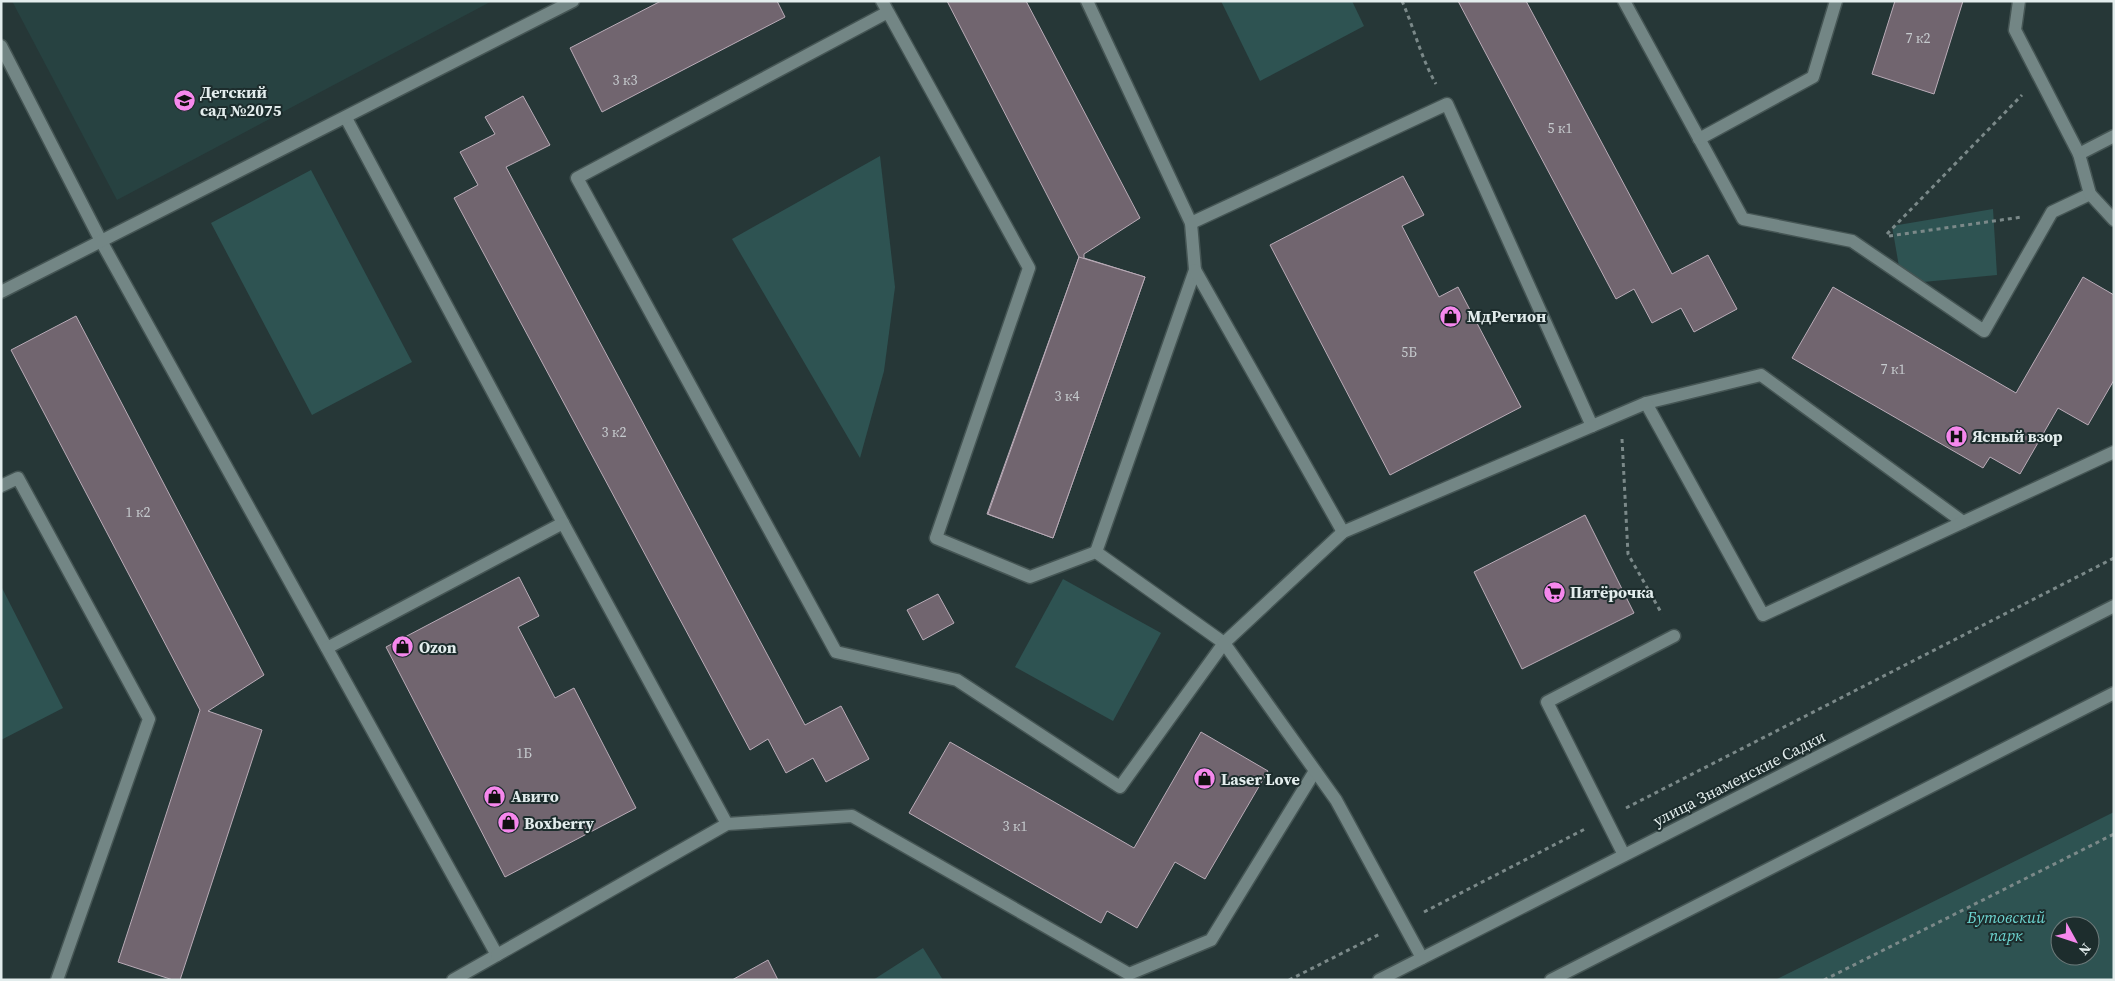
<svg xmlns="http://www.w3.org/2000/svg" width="2115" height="981" viewBox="0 0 2115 981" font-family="'Source Serif 4',serif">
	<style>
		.built { fill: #274241 }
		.green { fill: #2e5352; fill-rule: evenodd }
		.building { fill: #71656f; stroke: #baacb8 }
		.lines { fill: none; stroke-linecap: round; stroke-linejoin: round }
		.minor-casing { stroke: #455554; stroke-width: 15 }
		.path { stroke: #7b8989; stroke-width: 3; stroke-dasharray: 4 4; stroke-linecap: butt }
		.minor { stroke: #738685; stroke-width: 12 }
		.labels { text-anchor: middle; stroke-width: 4; stroke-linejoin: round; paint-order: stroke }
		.number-label { font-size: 14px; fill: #c6cbce }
		.poi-label { font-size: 16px; font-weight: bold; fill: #e3eded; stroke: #1d2d2d; text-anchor: start }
		.street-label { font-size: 16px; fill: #e3eded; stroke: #1d2d2d }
		.park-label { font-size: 16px; font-style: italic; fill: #6dd5d1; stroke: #1d2d2d }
	</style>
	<rect width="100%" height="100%" fill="#263737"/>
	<path class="built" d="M12,1H492L117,200Z"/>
	<g class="green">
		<path d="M1221,1H1352L1364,26L1260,81Z"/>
		<path d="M880,156L895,287L884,371L860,458L732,239Z"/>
		<path d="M311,170L412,362L312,415L211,223Z"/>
		<path d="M1993,209L1997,275L1902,284L1892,226Z"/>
		<path d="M1063,579L1161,633L1113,721L1015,667Z"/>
		<path d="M1,586L63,708L1,740Z"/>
		<path d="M2114,812V980H1775ZM2060,926H2090V956H2060Z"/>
		<path d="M923,948L943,980H873Z"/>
	</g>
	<g class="building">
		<path d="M661,1H777L785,17L602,112L570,48Z"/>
		<path d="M947,1H1026L1140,218L1084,254V258L1145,277L1053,538L987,514L1079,257Z"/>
		<path d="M1458,1H1526L1672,274L1708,255L1737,309L1694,332L1681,308L1652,323L1634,289L1616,299Z"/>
		<path d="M1895,1H1963L1934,94L1872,74Z"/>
		<path d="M523,96L550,145L506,167L805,725L841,706L869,759L826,782L813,758L786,773L768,739L750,750L454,198L478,185L460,152L495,134L485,117Z"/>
		<path d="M1403,176L1424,215L1402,226L1439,297L1458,287L1521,407L1390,475L1270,245Z"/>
		<path d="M1079,257L1145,277L1053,538L988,514Z"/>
		<path d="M2083,277L2114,295V380L2088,425L2058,408L2020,474L1990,457L1983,468L1792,358L1833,287L2016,393Z"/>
		<path d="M76,316L264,675L208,711L262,730L180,980H173L118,962L200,710L11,350Z"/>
		<path d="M1585,515L1634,613L1522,669L1474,572Z"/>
		<path d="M519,577L539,616L518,627L555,698L574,688L636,808L505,877L386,647Z"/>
		<path d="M938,594L954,623L923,640L907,610Z"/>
		<path d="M1201,732L1268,771L1205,879L1175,862L1137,928L1107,911L1101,923L909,813L950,742L1134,848Z"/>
		<path d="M768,960L778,980H732Z"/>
	</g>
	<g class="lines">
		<defs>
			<g id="minor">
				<path d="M882,1L888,12L577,178L836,652L957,680L1120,787L1224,643L1096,552L1030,577L936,538L1029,268L888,12"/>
				<path d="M1087,1L1191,223L1195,270L1096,552"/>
				<path d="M1624,1L1743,219L1852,241L1984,331L2052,212L2090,194L2114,220"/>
				<path d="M2019,1L2015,30L2079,154L2090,194"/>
				<path d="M1,46L101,241L497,955L453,980"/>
				<path d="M346,118L563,523"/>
				<path d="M1699,139L1813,77L1836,1"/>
				<path d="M2079,154L2114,136"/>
				<path d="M1191,223L1447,104L1592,426"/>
				<path d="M1195,270L1343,532"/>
				<path d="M1,292L573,1"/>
				<path d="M1646,403L1761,375L1963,522"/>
				<path d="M1,486L18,478L149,719L57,980"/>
				<path d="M327,648L563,523L727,824"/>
				<path d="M1624,855L1547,702L1674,636"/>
				<path d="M497,955L727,824L852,816L1129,974L1211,940L1315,771"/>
				<path d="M1422,958L1336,800L1224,643L1343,532L1646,403L1763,615L2114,452"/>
				<path d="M1379,980L2114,606"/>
				<path d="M1551,980L2114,693"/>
			</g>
		</defs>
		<use href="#minor" class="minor-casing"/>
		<g class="path">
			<path d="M1402,1C1414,28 1421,58 1436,84"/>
			<path d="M1887,234L2022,95"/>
			<path d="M1889,236L2022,217"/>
			<path d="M1622,439L1628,554L1662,614"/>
			<path d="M1626,808L2114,558"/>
			<path d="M1424,912L1585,829"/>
			<path d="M1289,980L1380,934"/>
			<path d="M1824,980L2114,834"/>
		</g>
		<use href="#minor" class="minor"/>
	</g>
	<defs>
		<symbol id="school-disc" viewBox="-11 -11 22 22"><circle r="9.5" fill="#f688ed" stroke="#1d2d2d"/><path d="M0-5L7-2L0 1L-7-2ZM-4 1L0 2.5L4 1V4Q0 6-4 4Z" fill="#111"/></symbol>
		<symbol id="shop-disc" viewBox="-11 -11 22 22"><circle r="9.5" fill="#f688ed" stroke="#1d2d2d"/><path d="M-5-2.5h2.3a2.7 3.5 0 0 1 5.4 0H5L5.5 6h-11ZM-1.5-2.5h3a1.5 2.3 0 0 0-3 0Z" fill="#111"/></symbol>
		<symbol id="hospital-disc" viewBox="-11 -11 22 22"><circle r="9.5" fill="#f688ed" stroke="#1d2d2d"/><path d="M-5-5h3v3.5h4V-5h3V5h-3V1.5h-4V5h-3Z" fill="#111"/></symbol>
		<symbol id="supermarket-disc" viewBox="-11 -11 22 22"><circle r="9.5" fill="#f688ed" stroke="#1d2d2d"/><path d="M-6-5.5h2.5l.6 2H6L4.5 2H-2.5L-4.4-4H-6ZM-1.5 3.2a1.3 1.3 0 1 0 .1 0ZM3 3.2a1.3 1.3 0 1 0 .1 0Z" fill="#111"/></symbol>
	</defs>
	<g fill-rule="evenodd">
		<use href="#school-disc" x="172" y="88" width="25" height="25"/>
		<use href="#shop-disc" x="1438" y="304" width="25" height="25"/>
		<use href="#hospital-disc" x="1944" y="424" width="25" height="25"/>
		<use href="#supermarket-disc" x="1542" y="580" width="25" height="25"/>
		<use href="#shop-disc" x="390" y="634" width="25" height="25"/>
		<use href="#shop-disc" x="1192" y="766" width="25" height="25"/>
		<use href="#shop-disc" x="482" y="784" width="25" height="25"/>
		<use href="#shop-disc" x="496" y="810" width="25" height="25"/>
	</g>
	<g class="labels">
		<g class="number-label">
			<text x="1918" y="43">7 к2</text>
			<text x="625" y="85">3 к3</text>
			<text x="1560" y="133">5 к1</text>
			<text x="1409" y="357">5Б</text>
			<text x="1893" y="374">7 к1</text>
			<text x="1067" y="401">3 к4</text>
			<text x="614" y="437">3 к2</text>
			<text x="138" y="517">1 к2</text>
			<text x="524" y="758">1Б</text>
			<text x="1015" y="831">3 к1</text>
		</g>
		<g class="poi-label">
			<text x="200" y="98">Детский<tspan x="200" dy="18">сад №2075</tspan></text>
			<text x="1467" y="322">МдРегион</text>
			<text x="1972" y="442">Ясный взор</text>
			<text x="1570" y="598">Пятёрочка</text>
			<text x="419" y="653">Ozon</text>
			<text x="1221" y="785">Laser Love</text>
			<text x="511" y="802">Авито</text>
			<text x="524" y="829">Boxberry</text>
		</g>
		<g class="street-label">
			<text transform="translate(1739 778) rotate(-27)" y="6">улица Знаменские Садки</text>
		</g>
		<g class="park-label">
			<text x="2006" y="923">Бутовский<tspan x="2006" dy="18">парк</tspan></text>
		</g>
	</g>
	<rect width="2115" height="981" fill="none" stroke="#e3eded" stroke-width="5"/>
	<g transform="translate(2075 941) rotate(130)"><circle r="24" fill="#1d2d2d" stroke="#6c7a7a"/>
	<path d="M0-4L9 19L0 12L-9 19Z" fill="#f688ed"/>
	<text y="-8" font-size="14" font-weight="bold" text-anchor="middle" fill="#e3eded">N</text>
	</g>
</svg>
